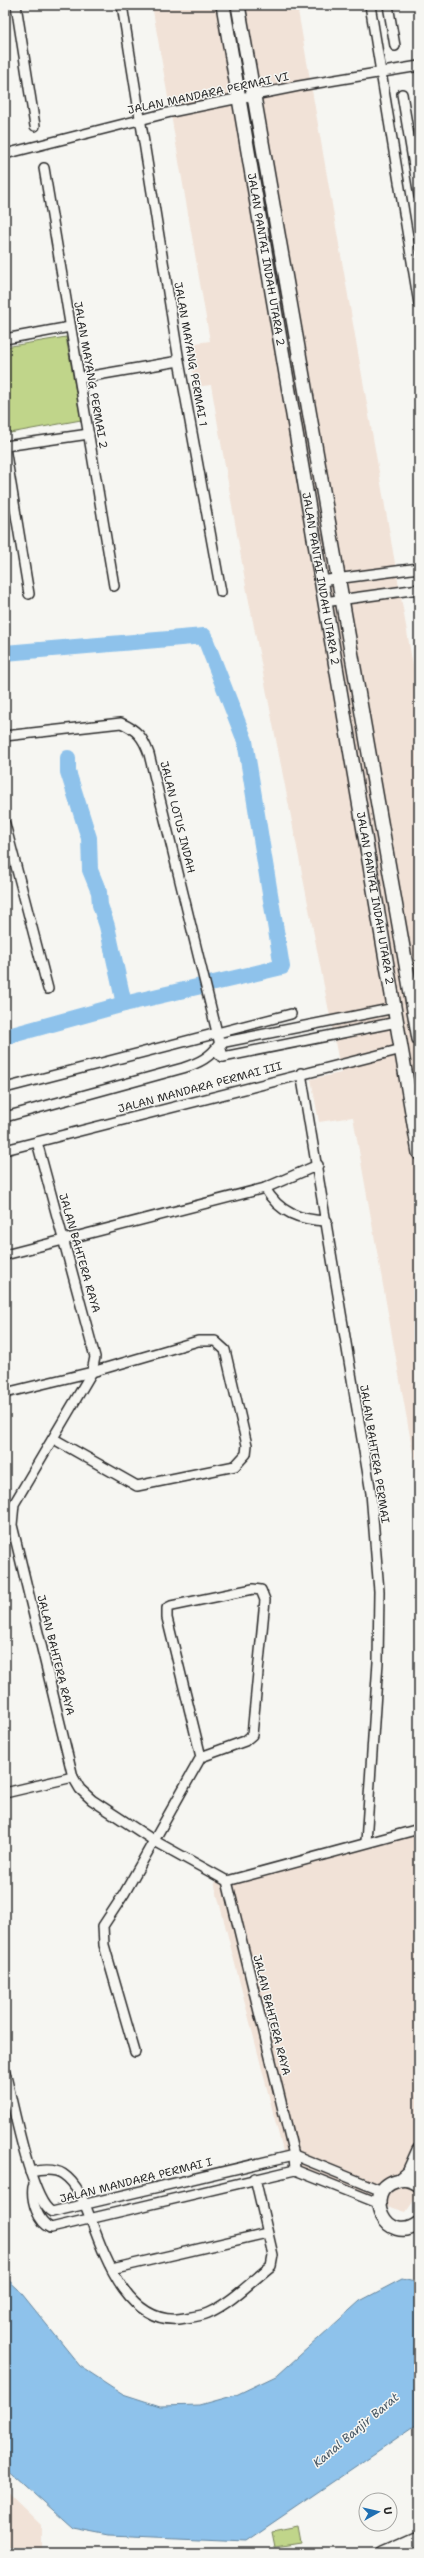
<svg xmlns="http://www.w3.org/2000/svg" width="424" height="2558" viewBox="0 0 424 2558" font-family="'Shantell Sans',sans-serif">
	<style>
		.built { fill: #f1e2d7 }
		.green { fill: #c0d58a; stroke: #76805a }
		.water { fill: #8ec2eb; stroke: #66869e }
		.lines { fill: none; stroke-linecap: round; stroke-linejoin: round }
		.river { stroke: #8ec2eb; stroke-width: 16 }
		.street-casing { stroke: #2b2b2b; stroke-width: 12 }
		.secondary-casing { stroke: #2b2b2b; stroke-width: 16 }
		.street { stroke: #f6f6f2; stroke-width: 9 }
		.secondary { stroke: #f6f6f2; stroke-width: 13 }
		.labels { text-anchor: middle; stroke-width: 3; stroke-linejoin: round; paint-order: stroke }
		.street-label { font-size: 11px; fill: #2b2b2b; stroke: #f6f6f2 }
		.water-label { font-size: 12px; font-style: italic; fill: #495865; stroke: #f6f6f2 }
	</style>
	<rect width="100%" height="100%" fill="#f6f6f2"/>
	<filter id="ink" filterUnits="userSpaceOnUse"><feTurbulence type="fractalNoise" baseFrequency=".025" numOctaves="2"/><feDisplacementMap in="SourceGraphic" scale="8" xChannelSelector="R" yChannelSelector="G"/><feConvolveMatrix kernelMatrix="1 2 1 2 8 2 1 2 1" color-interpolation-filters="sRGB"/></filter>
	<g filter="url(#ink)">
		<g class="built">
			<path d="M152,5H297L419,700V1487L353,1117L319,1122L311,1079L341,1073L246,586L211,385L195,387L188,344L210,341Z"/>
			<path d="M419,1751V2193L406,2212L301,2179L284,2155L214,1882L414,1829Z"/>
			<path d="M5,2490L41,2525V2553H5Z"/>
		</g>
		<g class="green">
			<path d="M66,337L81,420L10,433L5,405V347Z"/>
			<path d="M298,2527L301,2543L275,2547L272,2532Z"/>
		</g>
		<path class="water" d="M5,2277L18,2289L80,2366L123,2394L160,2406L200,2405L236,2395L278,2375L360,2301L402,2279L419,2283V2423L246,2541L109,2535L73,2528L5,2467Z"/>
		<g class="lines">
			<g class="river">
				<path d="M5,653L204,636L245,741L282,967L124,1004L5,1037"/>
				<path d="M68,758V772L89,838L90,870L99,892L100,905L107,926L124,1004"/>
			</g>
			<defs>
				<g id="street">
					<path d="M16,5L35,126"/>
					<path d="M122,5L179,361L221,592"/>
					<path d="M370,5L419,304"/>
					<path d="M388,5L395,46"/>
					<path d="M402,94L419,196"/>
					<path d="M5,154L171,112L299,86L419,66"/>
					<path d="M44,168L114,586"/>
					<path d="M5,339L70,327"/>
					<path d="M80,378L179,361"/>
					<path d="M5,446L89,434"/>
					<path d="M5,448L29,594"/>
					<path d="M320,581L419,568"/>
					<path d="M324,602L419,589"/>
					<path d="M5,736L121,723C137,730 143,737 149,754L223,1057"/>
					<path d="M5,824L48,989"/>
					<path d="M219,1055L223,1057L397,1022"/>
					<path d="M301,1073L371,1493L379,1591L378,1662L366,1842"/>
					<path d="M5,1088L291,1014"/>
					<path d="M5,1117L183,1068C199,1063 211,1057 220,1043L395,1008"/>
					<path d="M37,1142L95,1357L92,1372L14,1504L12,1525L73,1777L80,1789L92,1800L153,1840L227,1881L294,2155L295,2170"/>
					<path d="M5,1150L402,1049"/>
					<path d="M265,1188C279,1213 300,1220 327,1221"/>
					<path d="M5,1255L265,1188L318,1165"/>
					<path d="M5,1393L92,1372L198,1341H215L225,1350L247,1445L246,1454L235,1466L137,1486L54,1439"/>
					<path d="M5,1793L73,1777"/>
					<path d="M227,1881L419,1829"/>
					<path d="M135,2052L104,1945L103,1926L124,1894L201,1757L245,1741L252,1735L265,1600L261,1590L253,1589L171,1606L167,1608V1618L201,1757"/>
					<path d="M5,2072C12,2099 31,2202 52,2212L294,2155L382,2191"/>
					<path d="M30,2172C40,2170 54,2168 63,2174C78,2184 85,2204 91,2220C106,2261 131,2329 185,2318C192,2317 201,2316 208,2313C231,2303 252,2281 271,2266L273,2255L255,2178"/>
					<path d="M33,2187C31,2201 38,2222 51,2228L295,2170L378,2203"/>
					<path d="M112,2269L267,2233"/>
				</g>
				<g id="secondary">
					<path id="s1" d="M223,5L419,1153"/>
					<path d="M238,5L419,1039"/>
					<path d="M401,2179L409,2172L419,2150"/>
					<path d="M419,2185C412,2180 404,2178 396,2181C361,2191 386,2248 419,2223"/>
					<path d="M383,2553L419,2537"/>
				</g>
			</defs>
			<use href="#street" class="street-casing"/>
			<use href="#secondary" class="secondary-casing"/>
			<use href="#street" class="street"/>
			<use href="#secondary" class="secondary"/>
		</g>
	</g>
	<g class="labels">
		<g class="street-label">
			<text transform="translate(208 93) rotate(-12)" y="4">JALAN MANDARA PERMAI VI</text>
			<text dy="4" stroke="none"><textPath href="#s1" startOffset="258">JALAN PANTAI INDAH UTARA 2</textPath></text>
			<text transform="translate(191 354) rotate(80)" y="4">JALAN MAYANG PERMAI 1</text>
			<text transform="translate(91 375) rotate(80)" y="4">JALAN MAYANG PERMAI 2</text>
			<text dy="4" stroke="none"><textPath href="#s1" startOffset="582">JALAN PANTAI INDAH UTARA 2</textPath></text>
			<text transform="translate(178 817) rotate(76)" y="4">JALAN LOTUS INDAH</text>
			<text dy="4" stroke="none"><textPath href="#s1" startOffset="906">JALAN PANTAI INDAH UTARA 2</textPath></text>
			<text transform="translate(200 1087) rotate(-15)" y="4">JALAN MANDARA PERMAI III</text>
			<text transform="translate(80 1253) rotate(74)" y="4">JALAN BAHTERA RAYA</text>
			<text transform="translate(375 1454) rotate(81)" y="4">JALAN BAHTERA PERMAI</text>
			<text transform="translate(56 1655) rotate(76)" y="4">JALAN BAHTERA RAYA</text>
			<text transform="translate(272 2015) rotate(76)" y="4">JALAN BAHTERA RAYA</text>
			<text transform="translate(136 2180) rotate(-14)" y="4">JALAN MANDARA PERMAI I</text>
		</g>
		<g class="water-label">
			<text transform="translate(356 2430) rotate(-40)" y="4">Kanal Banjir Barat</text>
		</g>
	</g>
	<rect width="424" height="2558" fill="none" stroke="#f6f6f2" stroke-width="20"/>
	<rect x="10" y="10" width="404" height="2538" fill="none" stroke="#2b2b2b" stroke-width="1.5" filter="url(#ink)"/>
	<g transform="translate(378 2512) rotate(82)"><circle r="19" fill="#f6f6f2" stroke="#a5a5a2"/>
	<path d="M0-3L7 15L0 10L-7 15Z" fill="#1f6fb2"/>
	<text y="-6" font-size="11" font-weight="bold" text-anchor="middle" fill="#2b2b2b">U</text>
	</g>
</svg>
